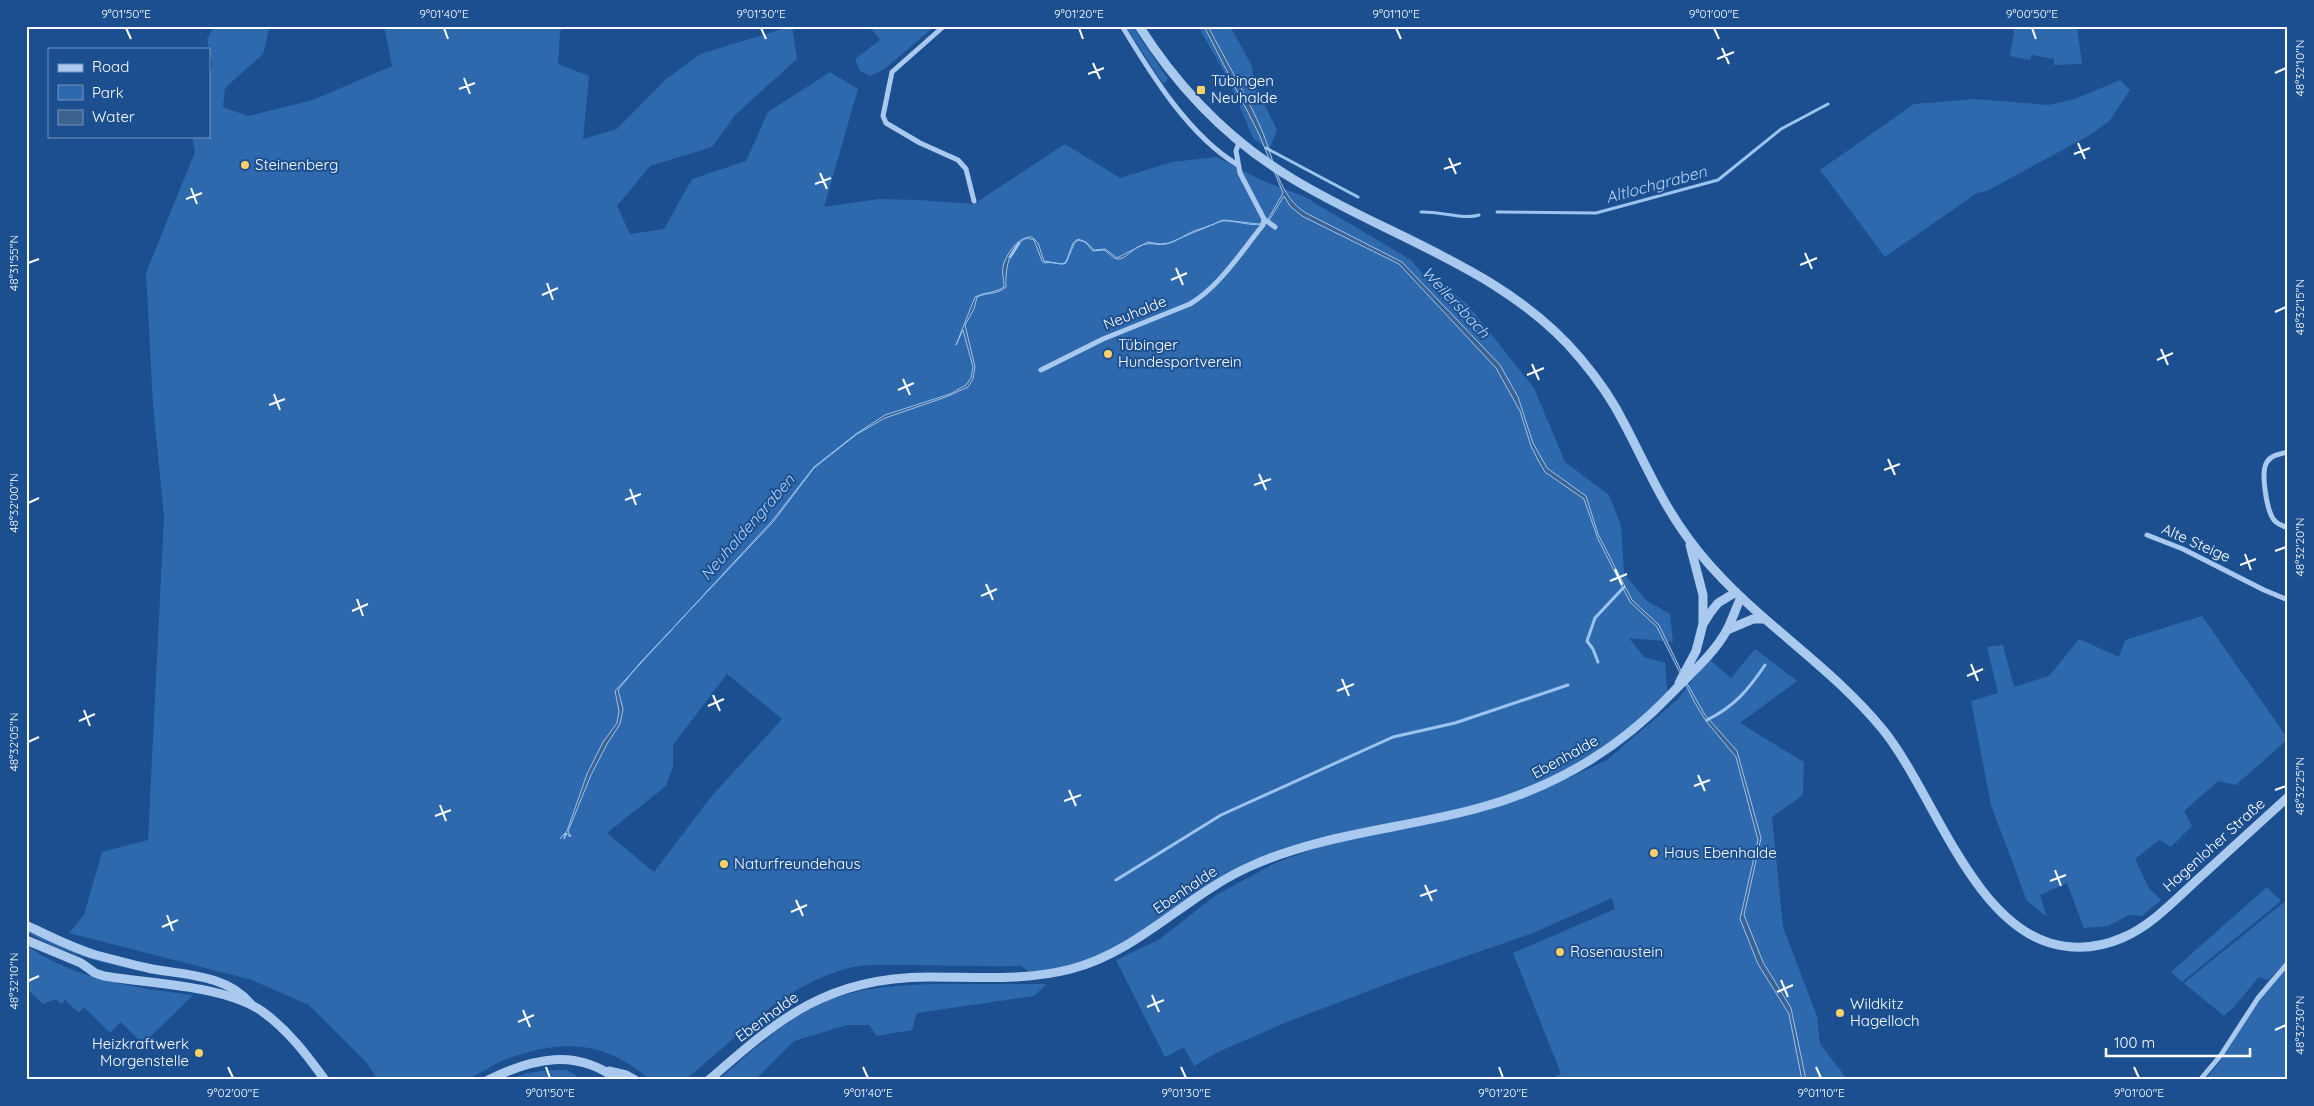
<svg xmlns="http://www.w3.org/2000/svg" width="2314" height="1106" viewBox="0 0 2314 1106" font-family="Quicksand,sans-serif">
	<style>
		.green { fill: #2e69ad; fill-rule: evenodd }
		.water { fill: #3c6290; stroke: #9cc4f0 }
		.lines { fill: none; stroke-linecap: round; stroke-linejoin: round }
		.stream { stroke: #9cc4f0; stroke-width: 3 }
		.minor { stroke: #a9c9ee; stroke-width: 5 }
		.tertiary { stroke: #a9c9ee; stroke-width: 9 }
		.ticks { fill: none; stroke: #fff; stroke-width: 2 }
		.poi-dot { fill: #ffd166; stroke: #1b4f8f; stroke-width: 2 }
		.labels { text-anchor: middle; stroke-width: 4; stroke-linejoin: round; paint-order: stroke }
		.poi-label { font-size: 15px; fill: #fff; stroke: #1b4f8f; text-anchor: start }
		.street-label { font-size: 15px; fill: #fff; stroke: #1b4f8f }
		.water-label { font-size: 16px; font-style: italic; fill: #b5d3f5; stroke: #1b4f8f }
		.neatline { fill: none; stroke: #fff; stroke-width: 2 }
		.ticks-label { font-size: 12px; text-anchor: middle; fill: #fff }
	</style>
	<rect width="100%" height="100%" fill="#1b4f8f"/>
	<g class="green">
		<path d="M214,26H266L269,30L263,54L225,88L223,107L248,116L313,100L392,66L384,26H568L560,31L558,64L589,76L583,139L617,129L665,80L700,54L792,26L797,59L736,114L712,147L650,166L617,206L630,234L664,229L692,179L746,161L768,112L830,72L858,89L824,207L879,199L919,200L974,204L1065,144L1120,178L1172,162L1217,157L1259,179L1305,197L1411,260L1423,274L1443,284L1468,305L1534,388L1565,462L1609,495L1621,525L1624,574L1646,600L1670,614L1673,642L1629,638L1644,657L1665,663L1668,698L1629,734L1523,794L1364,832L1251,866L1125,948L1036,976L1021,966C983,967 945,965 907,965C889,965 872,964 854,967C785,982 737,1038 685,1080H650C604,1039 560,1039 504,1060C492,1065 474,1078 463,1080C438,1083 404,1080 378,1080L366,1062L309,1005L252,980L69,933L84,915L102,852L148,840L164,517L153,404L146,273L195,152L192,136H209V78L212,64L207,39ZM727,674L782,719L710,798L654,872L607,833L666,786L673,767V745Z"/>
		<path d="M869,26H935L883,70L870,76L860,71L855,59L880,40Z"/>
		<path d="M1125,26H1132L1168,79L1163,84Z"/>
		<path d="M1198,26H1230L1251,64L1256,87L1277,130L1269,150L1253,138L1228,79Z"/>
		<path d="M2015,26H2077L2082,64L2054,65V59L2032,55L2030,60L2010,56Z"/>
		<path d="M2120,80L2130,90L2110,120L2090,135L1987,191L1977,193L1885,257L1820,170L1914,104L1974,99L2048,105L2075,99Z"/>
		<path d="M2202,616L2288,739L2236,785L2218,781L2184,811L2192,826L2171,847L2159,840L2135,859L2149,888L2161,900L2142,916L2129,915L2108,926L2084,928L2067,883L2040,895L2047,917L2027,901L1991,805L1971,701L1998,693L1987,647L2003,645L2014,687L2049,676L2079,639L2119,657L2125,640Z"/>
		<path d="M1755,649L1797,681L1740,723L1804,762L1803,795L1772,817L1783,927L1817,1016L1820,1044L1848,1080H1548L1561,1074L1513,953L1615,909L1612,898L1533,933L1400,979L1287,1022L1216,1053L1194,1066L1184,1047L1165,1057L1116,960L1160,939L1216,895L1277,862L1340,840L1468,814L1539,792L1607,760L1678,699L1709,659L1731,678Z"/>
		<path d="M2267,887L2281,901L2182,982L2171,972Z"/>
		<path d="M2288,899V960L2268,980L2259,977L2234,1007L2224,1016L2184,983Z"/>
		<path d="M26,929L66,949L142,971C99,963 65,953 26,932Z"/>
		<path d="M26,945C75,980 135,988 193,995L143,1044L121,1022L110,1033L84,1007L79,1013L65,1000L61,1004L56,999L43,1004L26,988Z"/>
		<path d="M2288,967V1080H2204C2223,1062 2234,1038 2248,1016C2259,998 2273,982 2288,967Z"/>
		<path d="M929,984H1046L1034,996L917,1013L912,1030L877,1036L869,1025H847L794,1041L755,1080H718C750,1053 782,1022 820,1004C853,988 892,986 929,984Z"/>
		<path d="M549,1070H567L577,1076V1080H508L527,1073Z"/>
	</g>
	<path class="water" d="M1204,26H1208C1226,62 1248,97 1263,133C1274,160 1279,197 1306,213L1402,262L1500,365L1518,397L1533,443L1547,468L1586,496L1598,534L1632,600L1659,625L1688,685L1705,715L1737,751L1761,838L1744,915L1763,962L1791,1008L1806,1080H1802L1789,1014L1758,964L1740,919L1758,840L1736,757L1706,721L1695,703L1657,627L1630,602L1598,539L1584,499L1545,472L1538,460L1531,446L1520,411L1496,368L1399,264L1302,216L1290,206L1284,196L1268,222C1255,230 1230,217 1219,222C1211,226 1202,228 1194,231C1184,235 1176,242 1166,244C1156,246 1150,241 1140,246C1132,249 1125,260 1117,259C1112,258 1108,252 1104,250L1093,251L1085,242L1078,240L1074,244L1066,263C1061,266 1053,261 1045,263L1042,261L1034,240L1027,238C1009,245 1005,270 1006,287C997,295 987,292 977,297L974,309L965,325L975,367L973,379L968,387L946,397L885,418L857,434L814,468L773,522L640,663L618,690L623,709L620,724L607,744L591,775L569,829L568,832L571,836L569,835L570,837L567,833L564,839L566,833L560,839L567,831L587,774L603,742L617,723L619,711L615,691L772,521L814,467L856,434L885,415L950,394L966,385L971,378L973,367L963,330L956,345L975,297C985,292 995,293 1004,287C1004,279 1001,270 1004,263C1008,252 1019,236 1032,237L1038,243L1044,261L1062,264L1066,262L1073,243L1078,239L1086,242L1094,250L1105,249L1117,258L1148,242L1160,244L1169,243L1223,220L1259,224L1267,221L1283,193L1259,134Z"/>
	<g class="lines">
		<g class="stream">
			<path d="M1266,148L1358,197"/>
			<path d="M1421,212C1439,211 1464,220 1479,215"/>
			<path d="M1497,212L1596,213L1718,180L1781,129L1828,104"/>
			<path d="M1010,257L1019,243"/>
			<path d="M1598,662L1593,649L1587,641L1595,618L1624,587"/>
			<path d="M1707,720C1735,706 1748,690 1765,665"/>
			<path d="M1116,880L1221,815L1393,737L1455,723L1568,685"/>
		</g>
		<g class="minor">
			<path d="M944,26L892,72L883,116L886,123L920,143L958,160L966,169L974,201"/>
			<path d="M1122,26C1151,74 1189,136 1238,165"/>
			<path d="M1239,142L1236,151L1240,173L1264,219L1275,227"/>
			<path d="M1041,370L1103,339L1190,304C1220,286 1241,252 1263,225L1264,219"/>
			<path d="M2288,452C2280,454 2271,455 2267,462C2260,472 2267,511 2274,520C2277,524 2283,526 2288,528"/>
			<path d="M2147,535L2183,549L2264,590L2288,600"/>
			<path d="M2200,1080L2221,1055L2258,998L2288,963"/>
		</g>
		<g class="tertiary">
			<path d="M1139,26C1179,89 1229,141 1293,179C1388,237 1506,269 1580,358C1597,378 1613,401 1625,425C1645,463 1662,503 1688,538C1742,613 1826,659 1884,731C1933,793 1971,919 2050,943C2074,950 2099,948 2122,938C2151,926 2175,900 2198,879C2228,852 2258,824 2288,797"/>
			<path d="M1690,545L1703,595V622"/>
			<path d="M1727,630L1753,619H1765"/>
			<path d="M1679,683L1696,651L1703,624L1710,613L1718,603L1736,592"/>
			<path d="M26,925C49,936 72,948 96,955C115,960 134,965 152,969C186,975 227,975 251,1004"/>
			<path d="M26,940L81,963L95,973L104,976C150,984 225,985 263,1012C288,1030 307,1055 325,1080"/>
			<path d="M609,1071L626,1075L635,1080"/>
			<path d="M488,1080C533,1058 576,1048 618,1080"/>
			<path d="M709,1080C782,1016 827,978 929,977C977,977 1025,981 1071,969C1140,951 1187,894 1251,866C1322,834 1400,829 1475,809C1552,789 1618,750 1672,693C1691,673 1713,655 1727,630C1732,620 1736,608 1741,597"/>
		</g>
	</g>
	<path class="ticks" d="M126,28L131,39M444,28L448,39M761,28L766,39M1079,28L1083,39M1396,28L1401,39M1714,28L1719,39M2032,28L2036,39M1722,48L1729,64M1717,59L1734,52M1093,63L1100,79M2275,73L2286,68M1088,74L1104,68M464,78L470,94M459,89L475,83M2078,143L2085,159M2074,154L2090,148M1449,158L1456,174M1444,169L1461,163M820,173L827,189M815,184L831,178M191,188L197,204M186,199L202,193M1805,253L1812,269M28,263L39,259M1800,265L1817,258M1176,268L1183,285M1171,280L1187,273M547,283L553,300M542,295L558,288M2275,312L2286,307M2161,349L2168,365M2157,360L2173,353M1532,364L1539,380M1527,375L1544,368M903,379L910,395M898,390L914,383M274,394L280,410M269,405L285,399M1888,459L1895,475M1884,470L1900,464M1259,474L1266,490M1254,485L1271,479M630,489L636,505M625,500L641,494M28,503L39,498M2275,551L2286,547M2245,554L2251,570M2240,565L2256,559M1615,569L1622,585M1610,581L1627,574M986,584L993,600M981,596L997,589M357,599L363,616M352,611L368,604M1971,664L1978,681M1967,676L1983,669M1342,679L1349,696M1337,691L1354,684M713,695L720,711M708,706L724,699M84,710L90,726M79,721L95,714M28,742L39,737M1698,775L1705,791M1694,786L1710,780M1069,790L1076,806M2275,790L2286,786M1064,801L1081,795M440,805L446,821M435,816L451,810M2055,870L2061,886M2050,881L2066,875M1425,885L1432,901M1420,896L1437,890M796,900L803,916M791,912L807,905M167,915L173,931M162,927L178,920M1781,980L1788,997M28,981L39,976M1777,992L1793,985M1152,995L1159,1012M1147,1007L1164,1000M523,1010L530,1027M518,1022L534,1015M2275,1030L2286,1025M228,1067L233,1078M546,1067L550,1078M863,1067L868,1078M1181,1067L1186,1078M1499,1067L1503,1078M1816,1067L1821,1078M2134,1067L2139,1078"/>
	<g class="poi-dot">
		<rect x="1196" y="85" width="10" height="10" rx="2.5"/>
		<circle cx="245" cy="165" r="5"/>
		<circle cx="1108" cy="354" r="5"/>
		<circle cx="1654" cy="853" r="5"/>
		<circle cx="724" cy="864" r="5"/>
		<circle cx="1560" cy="952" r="5"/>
		<circle cx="1840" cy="1013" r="5"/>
		<circle cx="199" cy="1053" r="5"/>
	</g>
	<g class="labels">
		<g class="poi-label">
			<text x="1211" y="86">Tübingen<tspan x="1211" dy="17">Neuhalde</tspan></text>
			<text x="255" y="170">Steinenberg</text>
			<text x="1118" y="350">Tübinger<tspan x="1118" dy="17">Hundesportverein</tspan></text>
			<text x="1664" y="858">Haus Ebenhalde</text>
			<text x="734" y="869">Naturfreundehaus</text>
			<text x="1570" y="957">Rosenaustein</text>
			<text x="1850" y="1009">Wildkitz<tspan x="1850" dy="17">Hagelloch</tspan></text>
			<text x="189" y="1049" text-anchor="end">Heizkraftwerk<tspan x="189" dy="17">Morgenstelle</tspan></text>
		</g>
		<g class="street-label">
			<text transform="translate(1135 313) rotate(-22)" y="5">Neuhalde</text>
			<text transform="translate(2196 543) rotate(24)" y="5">Alte Steige</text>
			<text transform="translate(1565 757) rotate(-29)" y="5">Ebenhalde</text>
			<text transform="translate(2214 845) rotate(-42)" y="5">Hagenloher Straße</text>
			<text transform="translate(1185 890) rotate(-34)" y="5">Ebenhalde</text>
			<text transform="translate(767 1017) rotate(-36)" y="5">Ebenhalde</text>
		</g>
		<g class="water-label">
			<text transform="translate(1656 184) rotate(-15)" y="6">Altlochgraben</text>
			<text transform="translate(1456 302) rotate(47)" y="6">Weilersbach</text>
			<text transform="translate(747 527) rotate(-49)" y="6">Neuhaldengraben</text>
		</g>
	</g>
	<rect width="2314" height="1106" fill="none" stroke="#1b4f8f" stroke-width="55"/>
	<rect x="48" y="48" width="162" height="90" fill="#1b4f8f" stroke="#7695bc"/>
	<rect x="58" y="64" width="25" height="8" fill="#a9c9ee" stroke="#7695bc"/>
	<text x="92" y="72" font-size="15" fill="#ffffff">Road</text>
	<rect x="58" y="85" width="25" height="15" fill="#2e69ad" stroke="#7695bc"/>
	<text x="92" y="98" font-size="15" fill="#ffffff">Park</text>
	<rect x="58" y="110" width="25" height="15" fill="#3c6290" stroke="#7695bc"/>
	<text x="92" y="122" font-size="15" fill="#ffffff">Water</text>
	<path d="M2106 1048v8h144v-8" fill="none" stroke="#ffffff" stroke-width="2.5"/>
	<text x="2114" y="1048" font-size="15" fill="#ffffff" stroke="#1b4f8f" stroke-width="4" paint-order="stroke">100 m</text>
	<rect x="28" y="28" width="2258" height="1050" class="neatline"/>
	<g class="ticks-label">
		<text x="126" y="18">9°01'50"E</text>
		<text x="444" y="18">9°01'40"E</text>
		<text x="761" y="18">9°01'30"E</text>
		<text x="1079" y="18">9°01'20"E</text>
		<text x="1396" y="18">9°01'10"E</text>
		<text x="1714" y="18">9°01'00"E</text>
		<text x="2032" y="18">9°00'50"E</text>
		<text transform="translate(2300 68) rotate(-90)" y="4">48°32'10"N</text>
		<text transform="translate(14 263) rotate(-90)" y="4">48°31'55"N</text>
		<text transform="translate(2300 307) rotate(-90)" y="4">48°32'15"N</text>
		<text transform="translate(14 503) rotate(-90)" y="4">48°32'00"N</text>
		<text transform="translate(2300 547) rotate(-90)" y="4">48°32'20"N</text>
		<text transform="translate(14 742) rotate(-90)" y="4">48°32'05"N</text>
		<text transform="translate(2300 786) rotate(-90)" y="4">48°32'25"N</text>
		<text transform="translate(14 981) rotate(-90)" y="4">48°32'10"N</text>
		<text transform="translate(2300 1025) rotate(-90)" y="4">48°32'30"N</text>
		<text x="233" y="1097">9°02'00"E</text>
		<text x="550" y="1097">9°01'50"E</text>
		<text x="868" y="1097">9°01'40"E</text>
		<text x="1186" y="1097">9°01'30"E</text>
		<text x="1503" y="1097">9°01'20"E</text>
		<text x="1821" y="1097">9°01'10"E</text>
		<text x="2139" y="1097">9°01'00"E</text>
	</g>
</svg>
